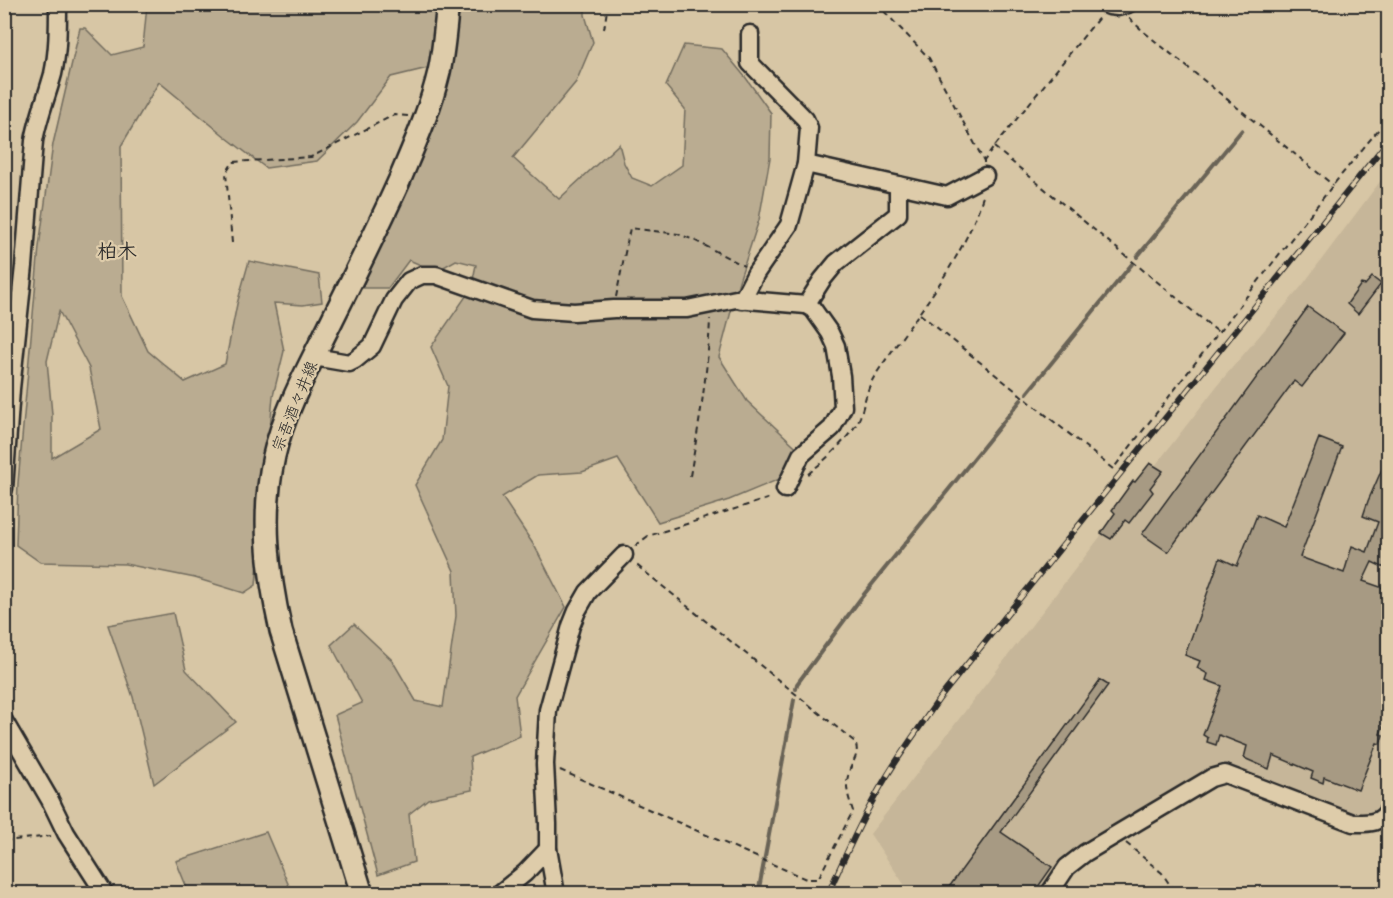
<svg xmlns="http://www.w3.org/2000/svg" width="1393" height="898" viewBox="0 0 1393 898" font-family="Mali,'Klee One',sans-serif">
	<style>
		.built { fill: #c6b699 }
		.green { fill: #baac91; stroke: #726c5e; stroke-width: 1.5; fill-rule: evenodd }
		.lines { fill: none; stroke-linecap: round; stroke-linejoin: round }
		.stream { stroke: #696357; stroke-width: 4 }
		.building { fill: #a79a83; stroke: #2b2b2b; stroke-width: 1.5 }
		.minor-casing { stroke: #2b2b2b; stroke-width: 21 }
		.major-casing { stroke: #2b2b2b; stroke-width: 26 }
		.path { stroke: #2b2b2b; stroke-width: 2; stroke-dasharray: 6 4.5; stroke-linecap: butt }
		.minor { stroke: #deccaa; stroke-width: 16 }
		.major { stroke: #deccaa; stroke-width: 21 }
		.rail-casing { stroke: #2b2b2b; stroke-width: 6 }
		.rail { stroke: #deccaa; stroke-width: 4; stroke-dasharray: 11; stroke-linecap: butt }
		.labels { text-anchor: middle; stroke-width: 4.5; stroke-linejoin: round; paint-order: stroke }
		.street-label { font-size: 16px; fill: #2b2b2b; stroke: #deccaa }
		.quarter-label { font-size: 20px; font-weight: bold; fill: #2b2b2b; stroke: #deccaa }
	</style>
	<rect width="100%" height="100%" fill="#d7c6a5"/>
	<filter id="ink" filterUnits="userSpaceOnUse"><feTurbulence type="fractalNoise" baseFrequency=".0167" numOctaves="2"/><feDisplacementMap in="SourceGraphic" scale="12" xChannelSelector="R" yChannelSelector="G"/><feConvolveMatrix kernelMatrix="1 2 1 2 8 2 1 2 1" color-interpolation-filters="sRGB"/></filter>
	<g filter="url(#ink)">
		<path class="built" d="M1388,171V798L1381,812L1364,820L1208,774L1041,894L910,893L870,834L1220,382L1301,287Z"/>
		<g class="green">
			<path d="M147,5H585V15L593,42L576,82L513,158L559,199L619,144L624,163L632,178L652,186L682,165L685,109L666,86L684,45L722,49L746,78L771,113L770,158L759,220L739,281L719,357L747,401L808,458L806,468L729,500L658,522L618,459L582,472L538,475L502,497L535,547L566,607L515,696L520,736L470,757L472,790L428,799L409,814L414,862L378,875L335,715L362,703L331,645L354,624L392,660L416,701L443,707L456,616L454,571L415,485L442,440L448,386L431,347L471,289L476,265L456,260L440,269L430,282L421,265L409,260L388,288H362L413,163L442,99L428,68L391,77L357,122L317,161L266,168L227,138L159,82L121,146L122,296L148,351L185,382L225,364L237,304L249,261L319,275L322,302L303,305L274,303L284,351L273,396L256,585L244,593L195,578L125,564L40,562L16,545L18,483L39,247L53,144L80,28H85L112,55L143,47ZM59,311L89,368L101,429L52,458V414L47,361Z"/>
			<path d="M173,613L186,670L236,722L154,784L133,697L108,625Z"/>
			<path d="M266,832L292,893H189L176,861Z"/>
		</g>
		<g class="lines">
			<g class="stream">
				<path d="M1137,257L1242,130"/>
				<path d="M1027,393L1132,264"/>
				<path d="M796,689L797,684L861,598L1021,400"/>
				<path d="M758,894L794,700"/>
			</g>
		</g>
		<g class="building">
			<path d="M1372,277L1381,284L1358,314L1347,304L1361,284L1365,285Z"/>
			<path d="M1308,307L1344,333L1302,387L1294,381L1168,552L1142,534Z"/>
			<path d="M1319,438L1342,447L1300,557L1344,573L1352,546L1367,552L1378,522L1363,516L1368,501L1389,453V570L1372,562L1363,581L1389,590V712L1380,734L1383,735L1380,744L1377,743L1358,790L1324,777L1323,783L1311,778L1313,772L1273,755L1269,769L1244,758L1247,746L1219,735L1216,745L1207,742L1208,738L1203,735L1222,686L1206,680L1208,674L1197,668L1200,661L1185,655L1220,558L1237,566L1257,515L1284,527Z"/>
			<path d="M1150,463L1163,471L1150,488L1153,492L1129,523L1125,520L1111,539L1101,533L1115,513L1112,510L1133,481L1135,482Z"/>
			<path d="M1100,680L1108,685L1001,832L1052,867L1033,894H944Z"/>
		</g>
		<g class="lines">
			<defs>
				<g id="minor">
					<path d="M1109,6L1118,7L1128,4"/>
					<path d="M806,164L947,196L985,176"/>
					<path d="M742,300L756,273L789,225L806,164L809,128L805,119L750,63V34"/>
					<path d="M806,305L822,280L836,263L898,214V185"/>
					<path d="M314,357L349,363L355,360L372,346L394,300L409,281L422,275H436L532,309L574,312L614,309H687L736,299L806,305L813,309L830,333L836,346L841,376L843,407L832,428L801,455L785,489"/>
					<path d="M4,489L11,389L24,266L34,141C38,118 47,96 53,74C58,51 58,28 58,4"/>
					<path d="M4,721L50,800L66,833L105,894"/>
					<path d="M499,894L525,873L548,849"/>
					<path d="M556,894L548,849V824L545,764L548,710L571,626L577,611L588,592L624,555"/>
					<path d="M1049,894L1067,867L1085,853L1211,778L1225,774L1353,823C1369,823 1379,824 1388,811"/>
				</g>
				<path id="major" d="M362,894L281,631C268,573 261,515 274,456C284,410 312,361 333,318C356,272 379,226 400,179C415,143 430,110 439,72C444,50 445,27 448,4"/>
			</defs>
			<use href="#minor" class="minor-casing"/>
			<use href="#major" class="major-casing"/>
			<g class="path">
				<path d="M877,4L929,58L984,161"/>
				<path d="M1129,18L1144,32L1333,185"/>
				<path d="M604,29L608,4"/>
				<path d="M994,147L1218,332"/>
				<path d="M984,163V161L994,147L1101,15"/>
				<path d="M232,243L226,173L233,162L311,157L394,115L408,116"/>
				<path d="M616,297L630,228L678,234L694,240L744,266"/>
				<path d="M920,314L1113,469L1333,185L1388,118"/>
				<path d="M808,474C823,462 853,435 860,417C865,402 867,387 876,374C915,316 964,261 984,193"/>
				<path d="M690,476C699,424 708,372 710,319"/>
				<path d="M635,546L648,536L767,499L772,496"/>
				<path d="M560,770L806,879H818L853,811C849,799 845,788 848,776C850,763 861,756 855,742L634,563"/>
				<path d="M4,841L51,836"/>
				<path d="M1126,843L1162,873L1176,894"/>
			</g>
			<use href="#minor" class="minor"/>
			<use href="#major" class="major"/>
			<defs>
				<path id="rail" d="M828,894C843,860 859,825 877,793C895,760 918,730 939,699L1388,141"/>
			</defs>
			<use href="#rail" class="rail-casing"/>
			<use href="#rail" class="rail"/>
		</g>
	</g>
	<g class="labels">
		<g class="street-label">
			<text transform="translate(294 406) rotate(-68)" y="6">宗吾酒々井線</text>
		</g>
		<g class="quarter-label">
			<text x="117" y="258">柏木</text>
		</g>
	</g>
	<rect width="1393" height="898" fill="none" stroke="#deccaa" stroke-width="24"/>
	<rect x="12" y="12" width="1369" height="874" fill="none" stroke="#2b2b2b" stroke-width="2" filter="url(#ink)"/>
</svg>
